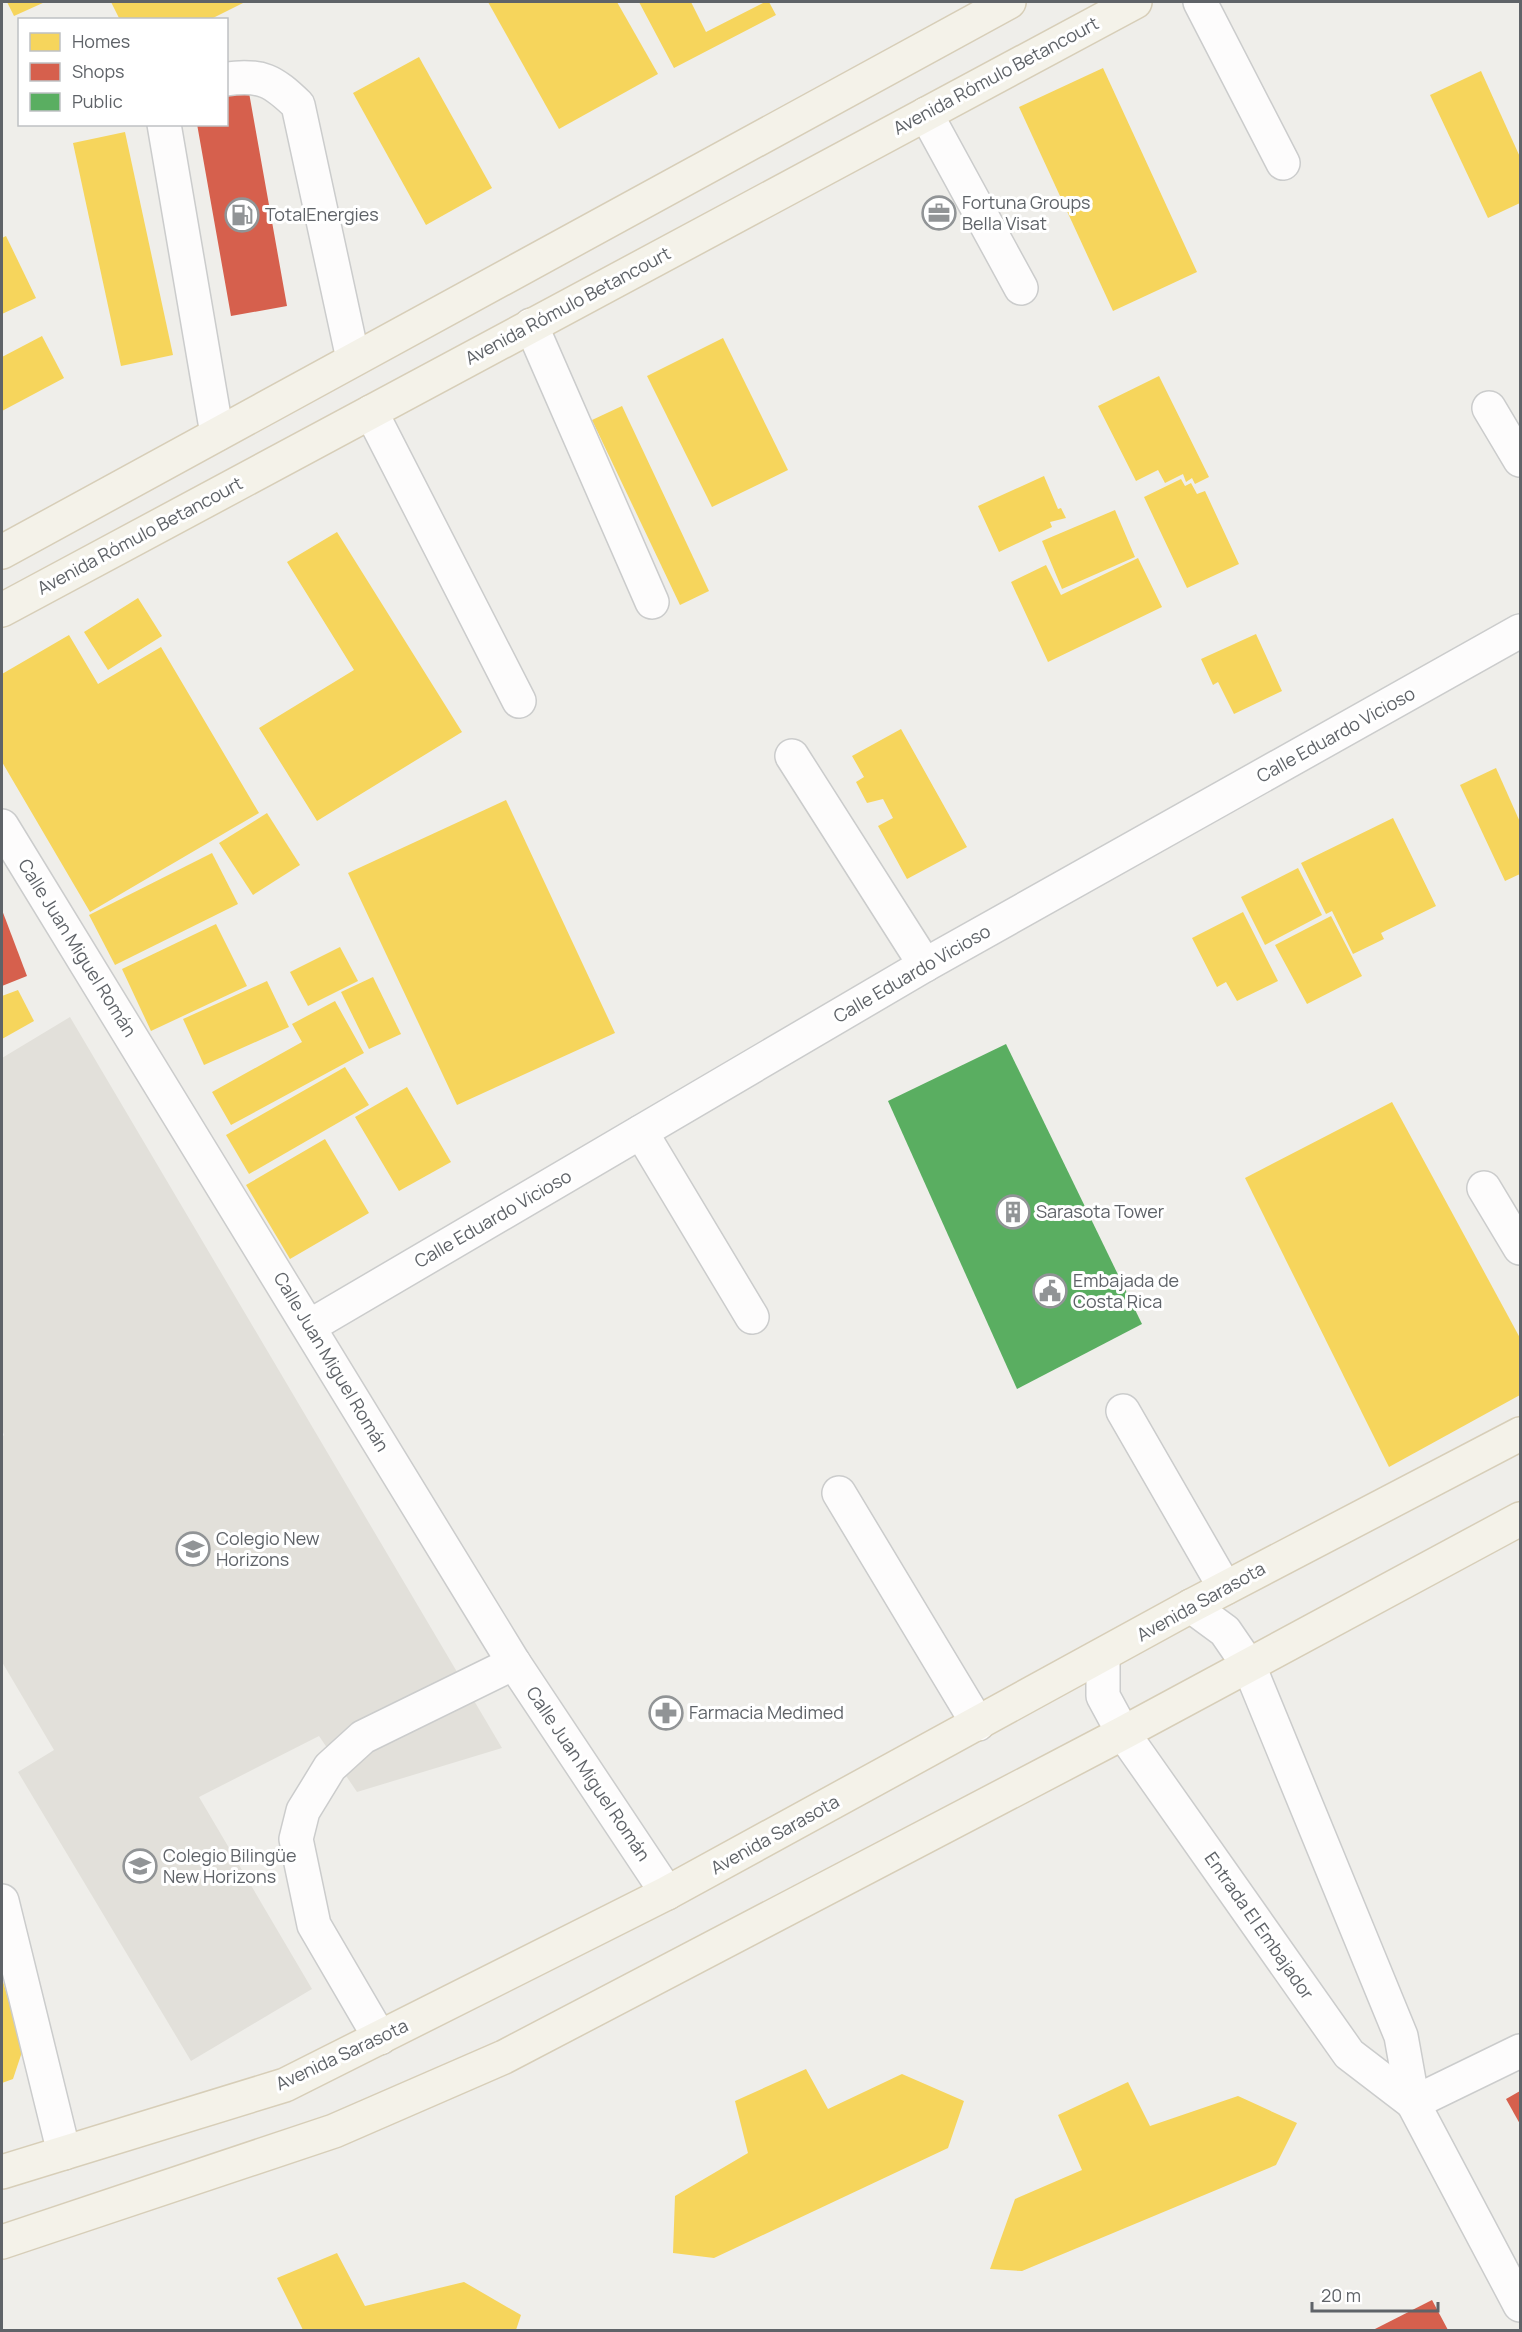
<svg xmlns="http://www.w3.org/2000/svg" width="1522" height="2332" viewBox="0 0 1522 2332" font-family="Manrope,sans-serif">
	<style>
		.education { fill: #e2e0da }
		.homes { fill: #f6d55c }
		.shops { fill: #d6604d }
		.public { fill: #5aae61 }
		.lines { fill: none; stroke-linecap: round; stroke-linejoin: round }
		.minor-casing { stroke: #cbcccc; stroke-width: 36 }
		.major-casing { stroke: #d7ceb8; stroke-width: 36 }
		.minor { stroke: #fdfcfc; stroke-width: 33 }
		.major { stroke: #f4f2e9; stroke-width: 33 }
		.labels { text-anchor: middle; stroke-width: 6; stroke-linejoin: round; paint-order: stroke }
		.street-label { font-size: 18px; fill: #5f6368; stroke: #fff }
		.poi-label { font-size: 18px; fill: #5f6368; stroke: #fff; text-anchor: start }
	</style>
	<rect width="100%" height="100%" fill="#efeeea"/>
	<path class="education" d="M70,1017L502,1748L357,1792L319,1736L199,1797L312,1989L191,2061L18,1772L54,1750L2,1662V1437L4,1435L2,1430V1058Z"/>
	<g class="homes">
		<path d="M7,2H45L14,16Z"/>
		<path d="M111,2H245L209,20H120Z"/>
		<path d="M488,2H617L658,74L559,129Z"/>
		<path d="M639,2H691L706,32L765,2H769L776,15L674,68Z"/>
		<path d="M419,57L492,188L426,225L353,93Z"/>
		<path d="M1103,68L1197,272L1113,311L1019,107Z"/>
		<path d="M1481,71L1520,157V203L1488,218L1430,95Z"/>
		<path d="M125,132L173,355L121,366L73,143Z"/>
		<path d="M6,236L36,298L2,314V238Z"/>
		<path d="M42,336L64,378L2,411V357Z"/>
		<path d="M723,338L788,470L712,507L647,376Z"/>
		<path d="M1159,376L1209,477L1195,484L1192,478L1186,482L1183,474L1165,483L1158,470L1136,481L1098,406Z"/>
		<path d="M622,406L709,591L680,605L592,420Z"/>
		<path d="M1044,476L1058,509L1061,508L1066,518L1050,522L1052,527L999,552L978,506Z"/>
		<path d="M1181,479L1185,486L1191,483L1197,494L1205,491L1239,564L1187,588L1144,497Z"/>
		<path d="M1115,510L1135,557L1062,589L1042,541Z"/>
		<path d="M337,532L462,732L317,821L259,728L354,670L287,562Z"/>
		<path d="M1138,558L1162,607L1048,662L1011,582L1046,565L1061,595Z"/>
		<path d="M138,598L162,636L108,670L84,632Z"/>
		<path d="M1256,634L1282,691L1234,714L1218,682L1213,685L1201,659Z"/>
		<path d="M69,635L98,684L161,647L259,813L90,912L2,762V674Z"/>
		<path d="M901,729L967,847L907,879L878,826L893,818L883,799L867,803L856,782L864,777L852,756Z"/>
		<path d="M1496,768L1520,822V874L1505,881L1460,785Z"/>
		<path d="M506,800L615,1033L457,1105L348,873Z"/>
		<path d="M267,813L300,865L253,895L219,843Z"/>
		<path d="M1393,818L1436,906L1381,933L1384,939L1353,954L1332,911L1326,914L1301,863Z"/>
		<path d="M212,853L238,904L115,965L89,915Z"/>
		<path d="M1298,868L1322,915L1265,945L1241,897Z"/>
		<path d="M1243,912L1278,981L1237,1001L1226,982L1217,987L1192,938Z"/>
		<path d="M1331,916L1362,976L1307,1004L1275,945Z"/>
		<path d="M216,924L247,986L151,1031L122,969Z"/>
		<path d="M340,947L358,981L308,1006L290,972Z"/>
		<path d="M373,977L401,1034L369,1049L341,992Z"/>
		<path d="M267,981L289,1027L204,1065L183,1019Z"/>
		<path d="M18,990L34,1021L2,1039V996Z"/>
		<path d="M335,1001L364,1053L231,1125L212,1092L302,1042L292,1024Z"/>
		<path d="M345,1067L369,1105L249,1174L226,1135Z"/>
		<path d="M407,1087L451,1162L399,1191L355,1117Z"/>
		<path d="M1392,1102L1520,1338V1395L1389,1467L1245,1178Z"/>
		<path d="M325,1139L369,1213L290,1259L246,1185Z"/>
		<path d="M2,1978L23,2049L13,2079L2,2083Z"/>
		<path d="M806,2069L828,2109L902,2074L964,2101L948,2148L714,2258L673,2253L675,2196L748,2153L735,2101Z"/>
		<path d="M1128,2082L1150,2126L1238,2096L1297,2123L1276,2165L1022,2271L990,2269L1015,2199L1082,2170L1058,2115Z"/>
		<path d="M337,2253L365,2306L464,2282L521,2315L516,2330H303L277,2278Z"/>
	</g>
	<g class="shops">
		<path d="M248,87L287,306L231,316L197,124H226V90Z"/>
		<path d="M2,910L27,976L2,986Z"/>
		<path d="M1520,2091V2124L1506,2099Z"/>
		<path d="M1432,2300L1448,2330H1373Z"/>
	</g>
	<path class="public" d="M1006,1044L1142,1324L1017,1389L888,1101Z"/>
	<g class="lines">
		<defs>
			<g id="minor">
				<path d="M1200,2L1283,163"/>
				<path d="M226,79C262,74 273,81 298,105L353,359"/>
				<path d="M926,114L1021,288"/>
				<path d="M164,124L217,434"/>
				<path d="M531,325L652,602"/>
				<path d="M1489,408L1520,460"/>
				<path d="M371,412L519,701"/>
				<path d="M792,756L925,965"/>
				<path d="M2,826L514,1663L667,1893"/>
				<path d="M641,1132L752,1317"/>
				<path d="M1484,1188L1520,1248"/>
				<path d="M310,1326L925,965L1520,631"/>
				<path d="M1123,1411L1225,1588"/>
				<path d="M839,1493L978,1724"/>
				<path d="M1191,1606L1225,1631L1249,1666L1401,2036L1413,2103L1520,2305"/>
				<path d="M1103,1656V1696L1123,1733L1349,2054L1413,2103"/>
				<path d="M2,1901L64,2153"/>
				<path d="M380,2038L314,1925L296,1839L303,1811L330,1767L363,1737L514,1663"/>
				<path d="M1413,2103L1520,2051"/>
			</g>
			<g id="major">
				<path d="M2,552L1009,2"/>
				<path d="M2,610L1135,2"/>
				<path d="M2,2172L285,2085L667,1893L1191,1606L1520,1434"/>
				<path d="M2,2242L334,2131L504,2057L1123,1733L1520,1519"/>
			</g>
		</defs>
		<use href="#minor" class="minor-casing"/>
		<use href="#major" class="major-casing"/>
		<use href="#minor" class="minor"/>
		<use href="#major" class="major"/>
	</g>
	<defs>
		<symbol id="office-ring" viewBox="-11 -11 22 22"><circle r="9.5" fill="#fff" stroke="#919496" stroke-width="1.5"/><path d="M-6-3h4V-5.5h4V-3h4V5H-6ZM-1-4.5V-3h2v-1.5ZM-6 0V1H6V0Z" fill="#919496"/></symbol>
		<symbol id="fuel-ring" viewBox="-11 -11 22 22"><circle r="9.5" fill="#fff" stroke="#919496" stroke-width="1.5"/><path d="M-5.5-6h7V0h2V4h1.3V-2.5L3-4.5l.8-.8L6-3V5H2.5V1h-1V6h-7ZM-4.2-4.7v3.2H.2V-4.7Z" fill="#919496"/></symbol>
		<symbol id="building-ring" viewBox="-11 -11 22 22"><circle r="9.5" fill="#fff" stroke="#919496" stroke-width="1.5"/><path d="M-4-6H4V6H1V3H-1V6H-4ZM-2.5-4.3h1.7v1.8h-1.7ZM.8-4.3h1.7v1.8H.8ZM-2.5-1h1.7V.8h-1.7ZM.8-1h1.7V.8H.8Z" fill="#919496"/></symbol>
		<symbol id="civic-ring" viewBox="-11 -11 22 22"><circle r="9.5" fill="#fff" stroke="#919496" stroke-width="1.5"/><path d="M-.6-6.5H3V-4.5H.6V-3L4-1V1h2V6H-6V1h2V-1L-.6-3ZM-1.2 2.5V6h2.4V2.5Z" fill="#919496"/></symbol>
		<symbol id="school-ring" viewBox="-11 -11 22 22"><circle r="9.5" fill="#fff" stroke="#919496" stroke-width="1.5"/><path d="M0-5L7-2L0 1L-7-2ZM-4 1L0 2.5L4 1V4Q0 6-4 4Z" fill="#919496"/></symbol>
		<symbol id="pharmacy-ring" viewBox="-11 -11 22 22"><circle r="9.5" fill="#fff" stroke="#919496" stroke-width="1.5"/><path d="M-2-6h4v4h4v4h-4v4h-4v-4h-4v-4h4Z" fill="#919496"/></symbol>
	</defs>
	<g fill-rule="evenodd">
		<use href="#office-ring" x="920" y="194" width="38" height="38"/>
		<use href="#fuel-ring" x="223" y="196" width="38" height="38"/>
		<use href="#building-ring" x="994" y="1193" width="38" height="38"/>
		<use href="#civic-ring" x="1031" y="1272" width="38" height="38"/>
		<use href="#school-ring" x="174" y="1530" width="38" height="38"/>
		<use href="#pharmacy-ring" x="647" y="1694" width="38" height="38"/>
		<use href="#school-ring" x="121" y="1847" width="38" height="38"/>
	</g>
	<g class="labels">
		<g class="street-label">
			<text transform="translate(996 76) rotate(-28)" y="6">Avenida Rómulo Betancourt</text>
			<text transform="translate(568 306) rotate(-28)" y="6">Avenida Rómulo Betancourt</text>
			<text transform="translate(140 536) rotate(-28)" y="6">Avenida Rómulo Betancourt</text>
			<text transform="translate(1336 735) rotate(-29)" y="6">Calle Eduardo Vicioso</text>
			<text transform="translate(77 948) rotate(58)" y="6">Calle Juan Miguel Román</text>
			<text transform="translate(912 974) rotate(-30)" y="6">Calle Eduardo Vicioso</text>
			<text transform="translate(493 1219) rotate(-30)" y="6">Calle Eduardo Vicioso</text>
			<text transform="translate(331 1362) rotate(59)" y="6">Calle Juan Miguel Román</text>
			<text transform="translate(1201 1602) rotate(-29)" y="6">Avenida Sarasota</text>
			<text transform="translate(588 1774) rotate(56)" y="6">Calle Juan Miguel Román</text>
			<text transform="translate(775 1835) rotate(-29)" y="6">Avenida Sarasota</text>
			<text transform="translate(1259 1926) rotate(55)" y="6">Entrada El Embajador</text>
			<text transform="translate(342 2055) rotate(-25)" y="6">Avenida Sarasota</text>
		</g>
		<g class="poi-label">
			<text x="962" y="209">Fortuna Groups<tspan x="962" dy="21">Bella Visat</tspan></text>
			<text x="265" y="221">TotalEnergies</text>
			<text x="1036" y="1218">Sarasota Tower</text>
			<text x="1073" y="1287">Embajada de<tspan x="1073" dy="21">Costa Rica</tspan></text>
			<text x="216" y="1545">Colegio New<tspan x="216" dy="21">Horizons</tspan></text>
			<text x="689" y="1719">Farmacia Medimed</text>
			<text x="163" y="1862">Colegio Bilingüe<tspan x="163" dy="21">New Horizons</tspan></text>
		</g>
	</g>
	<rect width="1522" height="2332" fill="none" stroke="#5f6368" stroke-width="6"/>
	<rect x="18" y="18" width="210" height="108" fill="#ffffff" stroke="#bfc1c3" stroke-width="1.5"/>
	<rect x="30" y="33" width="30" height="18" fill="#f6d55c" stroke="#bfc1c3" stroke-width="1.5"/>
	<text x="72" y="48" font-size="18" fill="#5f6368">Homes</text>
	<rect x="30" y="63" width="30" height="18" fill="#d6604d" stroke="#bfc1c3" stroke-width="1.5"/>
	<text x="72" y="78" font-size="18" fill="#5f6368">Shops</text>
	<rect x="30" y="93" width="30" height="18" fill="#5aae61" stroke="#bfc1c3" stroke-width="1.5"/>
	<text x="72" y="108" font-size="18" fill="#5f6368">Public</text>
	<path d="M1312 2302v9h126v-9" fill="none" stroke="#5f6368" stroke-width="3"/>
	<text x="1321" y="2302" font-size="18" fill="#5f6368" stroke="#ffffff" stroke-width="4.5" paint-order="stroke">20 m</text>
</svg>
